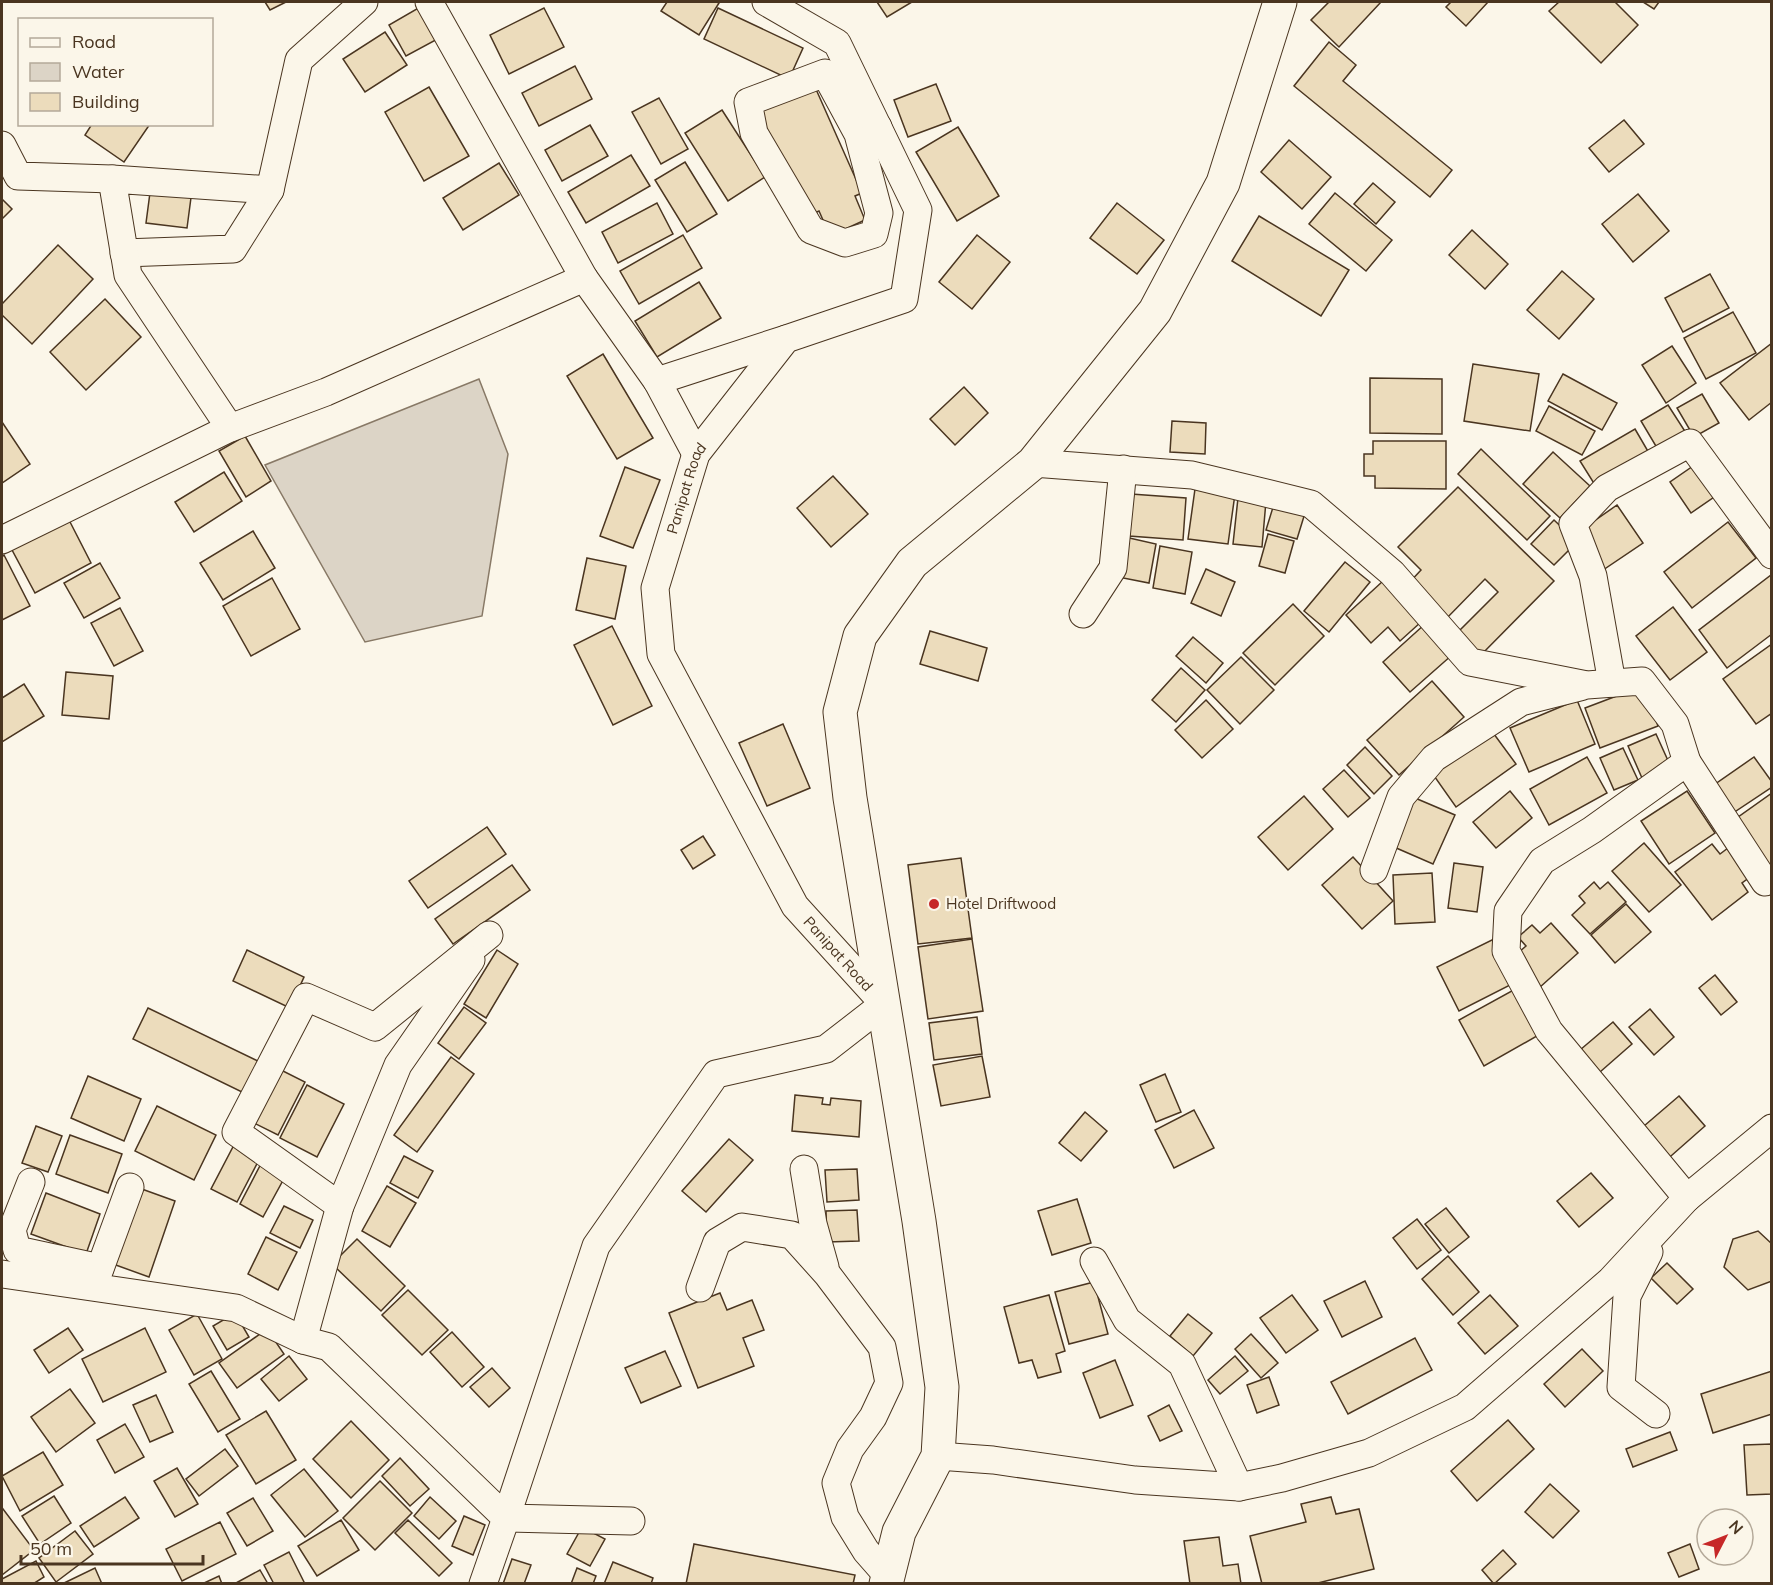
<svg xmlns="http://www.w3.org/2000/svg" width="1773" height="1585" viewBox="0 0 1773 1585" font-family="Mulish,sans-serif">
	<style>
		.water { fill: #dcd4c6; stroke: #887966; stroke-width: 1.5 }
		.building { fill: #ecdcbc; stroke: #4a3520; stroke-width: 1.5 }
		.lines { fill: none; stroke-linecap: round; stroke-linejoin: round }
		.minor-casing { stroke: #4a3520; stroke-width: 29 }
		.highway-casing { stroke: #4a3520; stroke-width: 35 }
		.minor { stroke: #fbf6e9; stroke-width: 27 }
		.highway { stroke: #fbf6e9; stroke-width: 33 }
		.poi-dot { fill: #c62828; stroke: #fbf6e9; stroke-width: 2 }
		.labels { text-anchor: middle; stroke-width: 4.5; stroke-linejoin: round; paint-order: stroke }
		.street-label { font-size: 15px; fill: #4a3520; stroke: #fbf6e9 }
		.poi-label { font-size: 15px; fill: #4a3520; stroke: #fbf6e9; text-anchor: start }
	</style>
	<rect width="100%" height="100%" fill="#fbf6e9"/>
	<path class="water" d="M479,379L508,454L482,616L365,642L265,465Z"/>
	<g class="building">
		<path d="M265,2H286L270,10Z"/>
		<path d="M667,2H717L719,3L699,35L661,11Z"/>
		<path d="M877,2H912L887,17Z"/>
		<path d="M1329,2H1381L1339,47L1311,20Z"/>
		<path d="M1451,2H1488L1466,26L1446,7Z"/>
		<path d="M1559,2H1615L1638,25L1601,63L1549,11Z"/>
		<path d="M1643,2H1659L1654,9Z"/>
		<path d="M427,3L445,35L406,56L389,25Z"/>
		<path d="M544,8L564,47L509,74L490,35Z"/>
		<path d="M718,8L803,48L789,79L704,39Z"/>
		<path d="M385,32L407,65L365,92L343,59Z"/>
		<path d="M1329,42L1356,65L1343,81L1452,170L1430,197L1294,86Z"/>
		<path d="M575,66L592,99L539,126L522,93Z"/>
		<path d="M936,84L951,121L908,137L894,100Z"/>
		<path d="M429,87L469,156L424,181L385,112Z"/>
		<path d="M815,87L862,193L855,196L865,220L830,236L819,211L806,217L759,111Z"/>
		<path d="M659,98L688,149L661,164L632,112Z"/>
		<path d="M722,110L765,177L728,201L685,133Z"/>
		<path d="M1624,120L1644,144L1609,172L1589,148Z"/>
		<path d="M92,124H150L124,162L85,135Z"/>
		<path d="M590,125L608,156L562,181L545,150Z"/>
		<path d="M958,127L999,196L957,221L916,152Z"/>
		<path d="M1289,140L1331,177L1302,209L1261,172Z"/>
		<path d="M631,155L650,186L586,223L568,192Z"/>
		<path d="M685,162L717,214L687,232L655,180Z"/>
		<path d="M499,163L519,195L463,230L443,198Z"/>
		<path d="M1373,183L1395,202L1376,224L1354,204Z"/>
		<path d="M151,185L192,190L187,228L146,223Z"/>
		<path d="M1335,193L1392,240L1366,271L1309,224Z"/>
		<path d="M1638,194L1669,231L1633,262L1602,224Z"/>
		<path d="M2,199L12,209L2,219Z"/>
		<path d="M657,203L673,234L618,263L602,232Z"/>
		<path d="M1117,203L1164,240L1137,274L1090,238Z"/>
		<path d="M1259,216L1349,270L1321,316L1232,261Z"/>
		<path d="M1472,230L1508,264L1485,289L1449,255Z"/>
		<path d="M683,235L702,268L639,304L620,271Z"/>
		<path d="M977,235L1010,262L972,309L939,282Z"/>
		<path d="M58,245L93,279L32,344L2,315V304Z"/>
		<path d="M1562,271L1594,299L1559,339L1527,310Z"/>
		<path d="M1710,274L1729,308L1683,332L1665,298Z"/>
		<path d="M699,282L721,318L657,357L635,321Z"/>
		<path d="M105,299L141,337L86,390L50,352Z"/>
		<path d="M1733,312L1756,353L1706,379L1684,338Z"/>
		<path d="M1772,343V402L1749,420L1720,383Z"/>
		<path d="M1672,346L1696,383L1666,403L1642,365Z"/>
		<path d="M603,354L653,438L617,459L567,376Z"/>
		<path d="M1473,364L1539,374L1530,431L1464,421Z"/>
		<path d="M1563,374L1617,403L1602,430L1548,401Z"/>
		<path d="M1370,378L1442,379V434L1370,433Z"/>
		<path d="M964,387L988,413L955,445L930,419Z"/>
		<path d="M1702,394L1719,423L1694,437L1677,408Z"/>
		<path d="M1668,405L1688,436L1660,453L1641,421Z"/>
		<path d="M1549,406L1595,431L1582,455L1536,431Z"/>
		<path d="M1172,421L1206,423L1205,454L1170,452Z"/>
		<path d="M2,422L30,464L2,483Z"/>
		<path d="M1635,429L1649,453L1595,485L1580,461Z"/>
		<path d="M245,436L271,481L246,497L219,451Z"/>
		<path d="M1373,441H1446V489L1375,488V476H1364V454H1373Z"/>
		<path d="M1481,449L1550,516L1527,540L1458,474Z"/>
		<path d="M1553,452L1590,486L1560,518L1523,484Z"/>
		<path d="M1696,464L1717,495L1691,513L1670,482Z"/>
		<path d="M625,467L660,480L633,548L600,536Z"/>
		<path d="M224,472L242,501L194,532L175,502Z"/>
		<path d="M833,476L868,514L831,547L797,508Z"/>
		<path d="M1458,487L1554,581L1480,656L1457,633L1498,592L1485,579L1445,620L1408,584L1421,570L1398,547Z"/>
		<path d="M1195,489L1235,494L1228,544L1188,539Z"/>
		<path d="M1131,494L1186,498L1183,540L1129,536Z"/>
		<path d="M1238,498L1266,501L1262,547L1233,544Z"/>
		<path d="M1274,504L1305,513L1297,539L1266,530Z"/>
		<path d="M1617,505L1643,543L1603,570L1577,533Z"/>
		<path d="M68,518L91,563L35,593L11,548Z"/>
		<path d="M1554,520L1577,542L1554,565L1531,544Z"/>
		<path d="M1728,522L1756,558L1692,608L1664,572Z"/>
		<path d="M253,531L275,568L223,600L200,563Z"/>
		<path d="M1268,534L1294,541L1285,573L1259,566Z"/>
		<path d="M1125,537L1156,544L1149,583L1118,577Z"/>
		<path d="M1160,546L1192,552L1185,594L1153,588Z"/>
		<path d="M4,555L30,606L2,620V557Z"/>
		<path d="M587,558L626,566L615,619L576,610Z"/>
		<path d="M1345,562L1370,582L1329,632L1304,611Z"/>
		<path d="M100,563L120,598L84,618L64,583Z"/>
		<path d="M1206,569L1235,582L1221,616L1191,603Z"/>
		<path d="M1771,575L1772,634L1727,668L1699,630Z"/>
		<path d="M272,578L300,629L251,656L223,606Z"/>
		<path d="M1383,581L1421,622L1400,641L1388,627L1371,643L1346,615Z"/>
		<path d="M1293,604L1324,636L1275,685L1243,653Z"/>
		<path d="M1673,607L1707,652L1670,680L1636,636Z"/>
		<path d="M120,608L143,651L114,666L91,623Z"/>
		<path d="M1425,624L1452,655L1410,692L1383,662Z"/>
		<path d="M612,626L652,706L613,725L574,645Z"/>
		<path d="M930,631L987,648L978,681L920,664Z"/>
		<path d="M1193,637L1223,663L1206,683L1176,656Z"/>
		<path d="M1772,644V713L1756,724L1723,679Z"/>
		<path d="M1241,657L1274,690L1240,724L1207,690Z"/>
		<path d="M1181,668L1205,690L1176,722L1152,700Z"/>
		<path d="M66,672L113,676L109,719L62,715Z"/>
		<path d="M1432,681L1464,717L1399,775L1367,740Z"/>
		<path d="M24,684L44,716L2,742V698Z"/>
		<path d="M1643,686L1658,726L1600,748L1585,708Z"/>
		<path d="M1206,700L1233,729L1202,758L1175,730Z"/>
		<path d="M1577,700L1595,744L1529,772L1510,728Z"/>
		<path d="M783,724L810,788L767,806L739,743Z"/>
		<path d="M1491,730L1516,764L1456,807L1432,773Z"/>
		<path d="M1656,734L1670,765L1642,778L1628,746Z"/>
		<path d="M1365,747L1392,776L1374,794L1347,765Z"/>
		<path d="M1623,748L1638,780L1614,790L1600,758Z"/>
		<path d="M1587,757L1607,793L1549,825L1530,789Z"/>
		<path d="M1754,757L1772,782V787L1730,815L1711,787Z"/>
		<path d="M1344,770L1370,798L1348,817L1323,789Z"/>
		<path d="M1510,791L1532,818L1496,848L1473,822Z"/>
		<path d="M1687,791L1715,833L1669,864L1641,821Z"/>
		<path d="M1772,793V872L1734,820Z"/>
		<path d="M1304,796L1333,829L1288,870L1258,837Z"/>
		<path d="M1415,798L1455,815L1433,864L1394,847Z"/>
		<path d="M487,827L506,854L428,908L409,881Z"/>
		<path d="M703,836L715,855L693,869L681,850Z"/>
		<path d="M1644,843L1681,885L1649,912L1612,871Z"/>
		<path d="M1712,844L1720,854L1728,848L1750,877L1742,883L1748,892L1712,920L1675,872Z"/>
		<path d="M1353,857L1393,901L1362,929L1322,885Z"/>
		<path d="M961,858L972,938L918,944L908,865Z"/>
		<path d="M1454,863L1483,867L1477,912L1448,908Z"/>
		<path d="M512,865L530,890L453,944L435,919Z"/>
		<path d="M1432,873L1435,922L1395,924L1393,875Z"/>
		<path d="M1594,882L1600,889L1608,882L1626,902L1590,934L1572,915L1585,903L1579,896Z"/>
		<path d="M1626,904L1651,932L1615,963L1591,935Z"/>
		<path d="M1551,923L1578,953L1539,988L1512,958L1526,946L1518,937L1532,925L1540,933Z"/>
		<path d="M1496,938L1518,981L1459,1011L1437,967Z"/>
		<path d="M972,939L983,1011L928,1019L918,947Z"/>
		<path d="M247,950L304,977L290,1008L233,981Z"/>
		<path d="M497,950L518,964L486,1018L464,1004Z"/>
		<path d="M1715,975L1737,1002L1721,1015L1699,988Z"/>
		<path d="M1519,987L1544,1032L1484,1066L1459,1020Z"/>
		<path d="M464,1007L486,1023L459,1059L438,1043Z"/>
		<path d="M148,1008L260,1062L244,1093L133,1039Z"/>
		<path d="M1650,1009L1674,1037L1654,1055L1629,1027Z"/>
		<path d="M977,1017L982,1054L934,1060L929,1023Z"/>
		<path d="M1613,1022L1632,1044L1600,1072L1580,1050Z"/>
		<path d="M982,1056L990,1097L941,1106L933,1065Z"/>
		<path d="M451,1057L474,1074L417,1152L394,1135Z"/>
		<path d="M279,1069L305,1082L278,1135L252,1122Z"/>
		<path d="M1165,1074L1181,1112L1156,1122L1140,1085Z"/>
		<path d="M88,1076L141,1099L124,1141L71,1118Z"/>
		<path d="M307,1085L344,1104L317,1157L280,1138Z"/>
		<path d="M795,1095L823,1098L822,1104L830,1105L831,1098L861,1101L859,1137L792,1131Z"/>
		<path d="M1679,1096L1705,1126L1663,1163L1637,1132Z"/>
		<path d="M157,1106L216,1135L194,1180L135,1151Z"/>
		<path d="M1194,1110L1214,1148L1174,1168L1155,1130Z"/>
		<path d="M1085,1112L1107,1131L1081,1161L1059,1143Z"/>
		<path d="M36,1126L62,1136L48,1172L22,1163Z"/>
		<path d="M70,1135L122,1154L108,1193L56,1174Z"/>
		<path d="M729,1139L753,1160L706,1212L682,1191Z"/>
		<path d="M235,1143L261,1156L237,1202L211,1189Z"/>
		<path d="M404,1156L433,1171L418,1198L390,1183Z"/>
		<path d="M263,1160L287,1173L263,1217L240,1204Z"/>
		<path d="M857,1169L859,1200L827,1202L825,1170Z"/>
		<path d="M1591,1173L1613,1198L1579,1227L1557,1201Z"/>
		<path d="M387,1186L416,1203L390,1247L362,1231Z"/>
		<path d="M139,1188L175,1201L149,1277L113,1264Z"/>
		<path d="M46,1193L100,1214L86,1254L31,1234Z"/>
		<path d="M1077,1199L1091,1243L1052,1255L1038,1211Z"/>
		<path d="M284,1206L313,1220L300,1248L270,1233Z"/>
		<path d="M1446,1208L1469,1237L1449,1253L1425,1224Z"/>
		<path d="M857,1210L859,1241L827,1242L826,1211Z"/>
		<path d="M1417,1219L1441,1250L1417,1269L1393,1238Z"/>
		<path d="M1758,1231L1772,1244V1281L1748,1290L1724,1267L1733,1239Z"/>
		<path d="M266,1237L297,1252L278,1290L248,1274Z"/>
		<path d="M357,1239L405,1286L381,1311L332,1264Z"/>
		<path d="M1448,1256L1479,1292L1453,1315L1422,1279Z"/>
		<path d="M1667,1263L1693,1289L1677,1304L1651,1278Z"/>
		<path d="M1365,1281L1382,1317L1342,1337L1324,1301Z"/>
		<path d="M1094,1282L1108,1334L1069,1344L1055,1292Z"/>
		<path d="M408,1290L448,1330L422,1355L382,1315Z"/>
		<path d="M720,1293L727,1310L752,1300L764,1330L743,1338L754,1366L698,1388L669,1313Z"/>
		<path d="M1049,1295L1065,1351L1056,1354L1061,1372L1038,1378L1032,1360L1019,1363L1004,1307Z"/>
		<path d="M1292,1295L1318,1330L1286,1353L1260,1318Z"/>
		<path d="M1490,1295L1518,1326L1485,1354L1458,1323Z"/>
		<path d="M235,1313L249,1337L227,1350L213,1326Z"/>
		<path d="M197,1314L222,1359L194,1375L169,1330Z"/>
		<path d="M1188,1314L1212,1333L1193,1356L1170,1336Z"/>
		<path d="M68,1328L83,1350L49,1373L34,1350Z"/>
		<path d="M145,1328L166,1372L103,1402L82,1359Z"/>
		<path d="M267,1329L284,1354L237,1388L219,1363Z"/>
		<path d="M452,1332L484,1367L462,1387L430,1352Z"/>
		<path d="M1251,1334L1278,1363L1261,1378L1235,1349Z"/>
		<path d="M1415,1338L1432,1370L1348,1414L1331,1382Z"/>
		<path d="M1582,1349L1603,1371L1565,1407L1544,1384Z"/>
		<path d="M665,1351L681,1386L641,1403L625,1368Z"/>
		<path d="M289,1356L307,1379L279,1401L261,1379Z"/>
		<path d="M1235,1356L1248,1371L1220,1394L1208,1380Z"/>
		<path d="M1115,1360L1133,1405L1100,1418L1083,1373Z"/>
		<path d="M492,1368L510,1388L489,1407L470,1387Z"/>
		<path d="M211,1371L240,1419L218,1432L189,1384Z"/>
		<path d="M1772,1371V1414L1713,1433L1701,1394Z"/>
		<path d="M1269,1377L1279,1405L1257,1413L1247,1385Z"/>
		<path d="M70,1389L95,1423L56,1452L31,1417Z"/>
		<path d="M156,1395L173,1432L150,1442L133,1405Z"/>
		<path d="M1169,1405L1182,1431L1160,1441L1148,1416Z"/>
		<path d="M266,1411L296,1460L256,1484L226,1435Z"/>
		<path d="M1508,1420L1534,1449L1477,1501L1451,1471Z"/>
		<path d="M351,1421L389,1460L351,1498L313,1459Z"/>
		<path d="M125,1424L144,1457L115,1473L97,1440Z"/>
		<path d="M1670,1432L1677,1450L1633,1467L1626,1449Z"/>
		<path d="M1772,1444V1494L1747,1495L1744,1445Z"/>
		<path d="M225,1449L238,1466L199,1496L186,1479Z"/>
		<path d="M43,1452L63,1485L20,1511L2,1476Z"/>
		<path d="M400,1458L429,1489L410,1506L382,1476Z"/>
		<path d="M177,1468L198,1504L175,1517L154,1481Z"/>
		<path d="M304,1469L338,1511L305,1537L271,1495Z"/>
		<path d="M380,1481L412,1513L375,1550L343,1518Z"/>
		<path d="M1550,1484L1579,1511L1553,1538L1525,1512Z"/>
		<path d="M54,1496L71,1523L40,1544L22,1516Z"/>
		<path d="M125,1497L139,1518L94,1547L80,1526Z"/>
		<path d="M430,1497L456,1521L439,1539L414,1516Z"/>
		<path d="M1331,1497L1336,1514L1359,1509L1374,1569L1314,1584H1262L1250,1536L1306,1522L1301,1504Z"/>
		<path d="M253,1498L273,1531L247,1546L227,1513Z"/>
		<path d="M3,1509L34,1550L2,1575V1510Z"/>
		<path d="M464,1516L485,1525L473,1555L452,1546Z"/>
		<path d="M341,1520L359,1550L317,1576L298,1546Z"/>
		<path d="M408,1520L452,1563L439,1576L395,1533Z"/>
		<path d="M220,1522L236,1554L182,1581L166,1549Z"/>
		<path d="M582,1527L605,1539L590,1566L567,1554Z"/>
		<path d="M75,1531L93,1554L56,1582L39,1558Z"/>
		<path d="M1219,1537L1223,1566L1238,1564L1241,1584H1190L1184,1541Z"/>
		<path d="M694,1544L855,1575L853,1584H686Z"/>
		<path d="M1690,1544L1699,1569L1679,1577L1668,1553Z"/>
		<path d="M1503,1550L1516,1564L1494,1584L1482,1570Z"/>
		<path d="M289,1552L305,1584H274L264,1565Z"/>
		<path d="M512,1559L531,1565L524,1584H503Z"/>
		<path d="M36,1561L44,1577L33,1584H2V1579Z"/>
		<path d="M613,1562L653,1578L651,1584H604Z"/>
		<path d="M95,1568L102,1584H62Z"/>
		<path d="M577,1568L596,1576L593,1584H571Z"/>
		<path d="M260,1570L268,1584H237L236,1583Z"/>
		<path d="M219,1576L222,1584H202Z"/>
	</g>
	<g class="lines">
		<defs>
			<g id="minor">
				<path d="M429,2L584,278"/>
				<path d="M858,134L825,73L748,102L754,133L811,230L845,243L874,234L879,213L858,134L878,127"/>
				<path d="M2,145L18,176L112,179"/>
				<path d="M124,253L233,249L270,190"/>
				<path d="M657,381L786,339"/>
				<path d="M230,428L128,275L112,179L270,190L299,60L364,2"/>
				<path d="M1033,463L1192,475L1311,504L1392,573L1470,662L1587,685L1642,681L1675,724L1687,762L1592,830L1542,861L1508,911L1506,951L1549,1031L1687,1198L1772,1128"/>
				<path d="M2,540L230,428L326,392L584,278L657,381L696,454"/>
				<path d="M1083,614L1113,568L1123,469"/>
				<path d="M1612,683L1593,576L1573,524L1607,488L1690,443L1772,555"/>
				<path d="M1687,762L1765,882"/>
				<path d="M1374,870L1401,797L1434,758L1521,702L1580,687"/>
				<path d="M804,1169L813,1224L825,1267"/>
				<path d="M31,1182L12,1230L17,1250L100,1268"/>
				<path d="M340,1206L236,1132L306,997L375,1027L489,935"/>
				<path d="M1649,1252L1627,1296L1621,1387L1656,1414"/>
				<path d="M1094,1261L1127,1320L1182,1364L1239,1487"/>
				<path d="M2,1274L236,1308L303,1340L329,1347L506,1518L483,1584"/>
				<path d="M94,1285L130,1187"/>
				<path d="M700,1288L717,1242L742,1227L792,1235L827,1274L882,1347L889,1383L873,1417L850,1449L836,1483L845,1517L866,1551L888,1576"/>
				<path d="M303,1340L340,1206L398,1065L471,960"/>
				<path d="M938,1456L993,1460L1135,1480L1239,1487L1282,1478L1369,1453L1465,1407L1610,1281L1687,1198"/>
				<path id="s1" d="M631,1521L506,1518L596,1246L716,1074L826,1049L884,1004L795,906L661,654L655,588L696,454L786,339L904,299L918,210L837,43L766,2"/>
			</g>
			<path id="highway" d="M886,1584L899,1532L938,1456L942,1387L919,1221L850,798L840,712L860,636L912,563L1033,463L1155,311L1223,183L1280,2"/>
		</defs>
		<use href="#minor" class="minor-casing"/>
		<use href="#highway" class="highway-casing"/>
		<use href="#minor" class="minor"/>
		<use href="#highway" class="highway"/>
	</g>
	<circle class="poi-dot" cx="934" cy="904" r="6"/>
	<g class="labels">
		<g class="street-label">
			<text dy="5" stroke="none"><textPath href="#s1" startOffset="1396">Panipat Road</textPath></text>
			<text transform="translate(838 954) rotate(48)" y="5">Panipat Road</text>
		</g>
		<g class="poi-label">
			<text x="946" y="909">Hotel Driftwood</text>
		</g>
	</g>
	<rect width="1773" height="1585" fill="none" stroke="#4a3520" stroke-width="6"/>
	<rect x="18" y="18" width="195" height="108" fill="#fbf6e9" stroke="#b4a999" stroke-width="1.5"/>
	<rect x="30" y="38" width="30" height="9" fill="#fbf6e9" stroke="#b4a999" stroke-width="1.5"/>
	<text x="72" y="48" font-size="18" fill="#4a3520">Road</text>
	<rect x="30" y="63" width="30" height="18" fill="#dcd4c6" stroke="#b4a999" stroke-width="1.5"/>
	<text x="72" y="78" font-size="18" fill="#4a3520">Water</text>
	<rect x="30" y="93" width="30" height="18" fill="#ecdcbc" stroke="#b4a999" stroke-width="1.5"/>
	<text x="72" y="108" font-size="18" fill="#4a3520">Building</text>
	<g transform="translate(1725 1537) rotate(48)"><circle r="28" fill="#fbf6e9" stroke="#b4a999" stroke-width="1.5"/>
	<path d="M0-4.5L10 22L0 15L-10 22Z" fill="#c62828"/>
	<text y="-9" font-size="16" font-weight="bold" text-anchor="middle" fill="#4a3520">N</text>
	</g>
	<path d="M21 1555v9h182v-9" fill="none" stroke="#4a3520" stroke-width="3"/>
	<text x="30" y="1555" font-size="18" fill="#4a3520" stroke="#fbf6e9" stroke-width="4.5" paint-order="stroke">50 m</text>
</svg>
